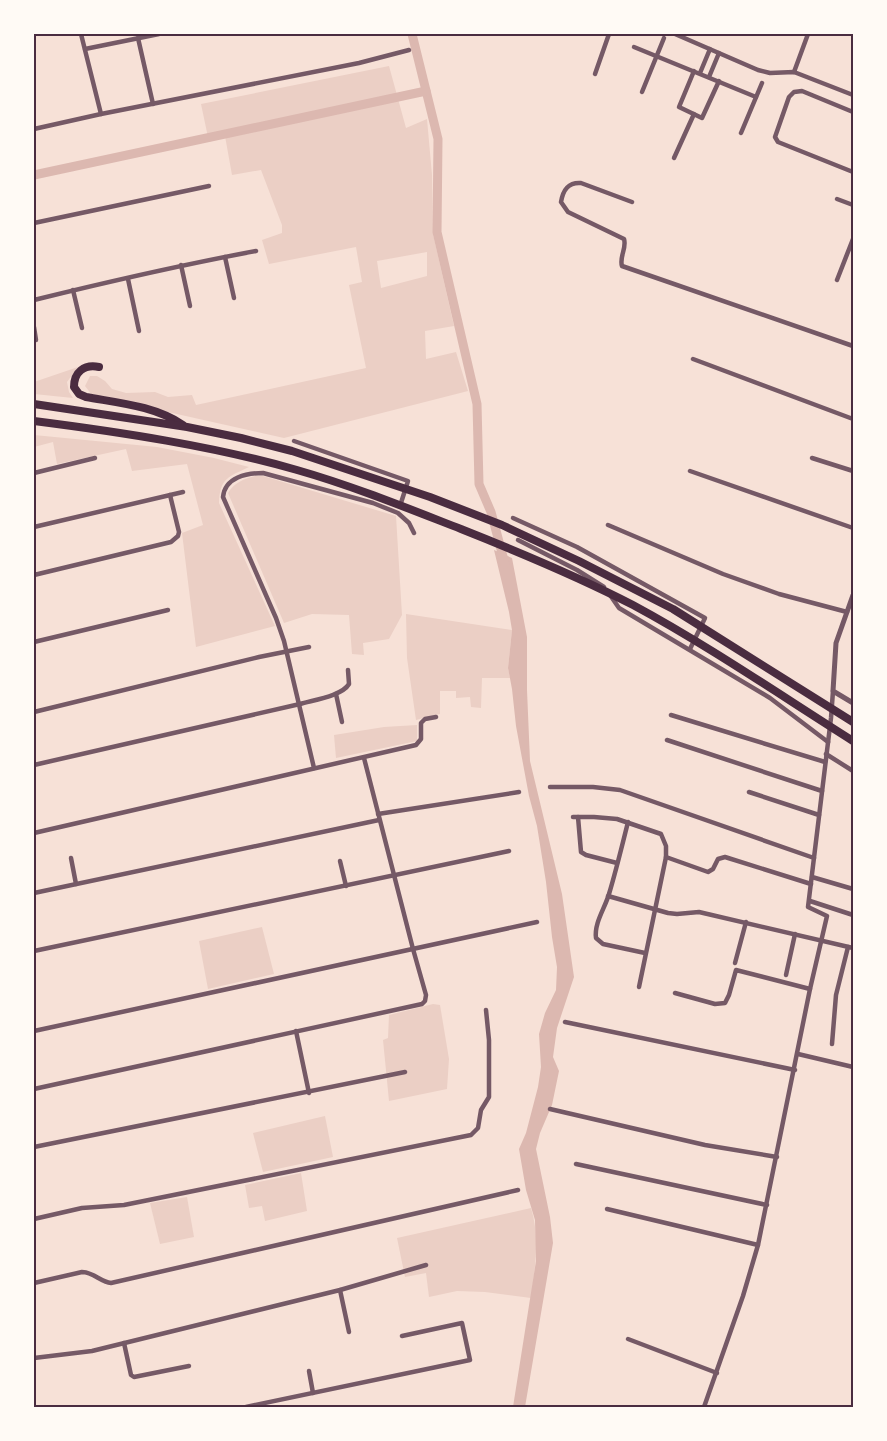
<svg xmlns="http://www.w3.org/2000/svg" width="887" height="1441" viewBox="0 0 887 1441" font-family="Ubuntu,sans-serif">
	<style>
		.green { fill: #ebcfc5; fill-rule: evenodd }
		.water { fill: #dcb8b0 }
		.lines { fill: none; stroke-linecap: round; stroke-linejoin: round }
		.canal { stroke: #dcb8b0; stroke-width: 9 }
		.minor { stroke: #755966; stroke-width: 4.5 }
		.tertiary { stroke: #755966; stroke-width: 5 }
		.motorway { stroke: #4a2c40; stroke-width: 8 }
		.neatline { fill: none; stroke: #4a2c40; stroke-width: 2 }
	</style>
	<rect width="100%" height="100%" fill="#f7e1d7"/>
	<g class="green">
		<path d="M389,66L406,128L427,119L432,175L433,234L454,326L425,331L426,359L456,352L468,391L284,438L92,395L85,386L90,376H97L105,381L112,389L126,393L155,392L168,397L192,395L196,405L366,368L349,285L362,282L356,247L269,264L262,240L282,233V225L261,170L232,175L225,136L209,142L201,104ZM427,252V276L381,288L377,261Z"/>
		<path d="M78,367L67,382L69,392L73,398L34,394V382Z"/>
		<path d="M34,435L157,447L214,458L249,467C228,477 220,478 219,503L275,626L196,647L182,533L203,525L187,464L132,471L126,449L57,464L53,442L34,447Z"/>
		<path d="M255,476H263L396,516L402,615L389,639L363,643L364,655L352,654L349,615L312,614L284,623L228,493C234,483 243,479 255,476Z"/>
		<path d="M406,614L512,630L508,668L510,678H482L481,708L471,707L470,697L456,698V691H440V714L416,720L407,658Z"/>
		<path d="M417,725V741L336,758L334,735L384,727Z"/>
		<path d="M262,927L274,974L208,989L199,941Z"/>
		<path d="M433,1004L440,1005L449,1059L447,1089L389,1101L383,1040L388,1038L389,1015Z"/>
		<path d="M325,1116L333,1157L263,1172L253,1133Z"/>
		<path d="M301,1173L307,1211L265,1221L262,1206L249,1208L245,1185Z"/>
		<path d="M187,1197L194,1237L160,1244L150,1203Z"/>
		<path d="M531,1208C540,1237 535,1269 531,1298L485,1292L457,1291L429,1297L426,1273L405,1277L397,1238Z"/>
	</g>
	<path class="water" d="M494,550L512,558L527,637V690L530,761L562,894L574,977L557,1028L553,1057L559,1071L552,1105L540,1133L536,1149L550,1217L553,1243L525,1407H513L536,1261L535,1220L526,1190L519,1149L526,1133L538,1087L541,1067L539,1034L545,1013L556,990L557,967L552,937L546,882L537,826L529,796L516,726L512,689L508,668L512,630L509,612Z"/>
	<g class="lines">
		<g class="canal">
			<path d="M412,34L438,139L437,232L477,404L479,484L491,512L505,564"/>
			<path d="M34,175L426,91"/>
		</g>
		<g class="minor">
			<path d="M81,34L101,114"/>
			<path d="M675,34L758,70L770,73L794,72L853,95"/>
			<path d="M138,38L153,104"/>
			<path d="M634,47L756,97"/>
			<path d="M85,49L159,34"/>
			<path d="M694,71L679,107L702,118L719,81"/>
			<path d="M794,72L808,34"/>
			<path d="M700,73L710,49"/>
			<path d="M595,74L609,34"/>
			<path d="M709,77L719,53"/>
			<path d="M642,92L664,38"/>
			<path d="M853,112L802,91L794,92L789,97L775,137L778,142L853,172"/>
			<path d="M34,129L101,114L359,63L409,50"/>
			<path d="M741,133L762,83"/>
			<path d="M674,158L694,114"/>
			<path d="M837,199L853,205"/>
			<path d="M632,202L581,183C568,182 563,190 561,202L568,212L624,239C627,248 619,257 622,266L853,346"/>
			<path d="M34,223L209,186"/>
			<path d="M225,257L234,298"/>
			<path d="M181,265L190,306"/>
			<path d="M128,279L139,331"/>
			<path d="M837,280L853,239"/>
			<path d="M73,290L82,328"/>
			<path d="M34,300C107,282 181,265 256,251"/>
			<path d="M34,327L36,340"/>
			<path d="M693,359L853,419"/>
			<path d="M294,441L408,481L400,506"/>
			<path d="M812,458L853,471"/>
			<path d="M690,471L853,528"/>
			<path d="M34,473L95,458"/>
			<path d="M513,518L577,547L705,618L690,649"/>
			<path d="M608,525L723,574L779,594L847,612"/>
			<path d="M34,527L183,492"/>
			<path d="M518,540L577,570L604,587"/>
			<path d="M34,575L171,542L178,536L179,532L170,495"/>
			<path d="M610,595L619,608L770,698L828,742"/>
			<path d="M34,642L168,610"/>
			<path d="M336,694L342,722"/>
			<path d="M34,712L259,657L309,647"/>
			<path d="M671,715L825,762"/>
			<path d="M667,740L822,791"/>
			<path d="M826,754L853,771"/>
			<path d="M34,765L300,704C313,700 342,696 349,684L348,670"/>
			<path d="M314,768L284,641L276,618L223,497C225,477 247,473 263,473L373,503L398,513L409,523L414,533"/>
			<path d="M550,787H593L620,790L814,858"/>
			<path d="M749,792L819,815"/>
			<path d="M378,814L519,792"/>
			<path d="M573,817H594L617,819L661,834L666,846V857L639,987"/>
			<path d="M578,817L581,852L586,855L617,863"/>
			<path d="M628,822C622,846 616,871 609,894C605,908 594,923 596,938L603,944L645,953"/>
			<path d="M34,833L416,745L421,739V723L425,719L436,717"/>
			<path d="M666,857L708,872L713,869L718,859L725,857L811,884"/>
			<path d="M71,858L76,884"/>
			<path d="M340,861L346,886"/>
			<path d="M812,877L853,889"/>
			<path d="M34,893L379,820"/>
			<path d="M608,896L668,913L677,914L699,912L853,948"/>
			<path d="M810,901L853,915"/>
			<path d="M34,951L509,851"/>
			<path d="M735,963L746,922"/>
			<path d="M786,975L795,934"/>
			<path d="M675,993L715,1004L725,1003L729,995L736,970L810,989"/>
			<path d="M565,1022L795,1070"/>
			<path d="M34,1031L537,922"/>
			<path d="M296,1031L309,1093"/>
			<path d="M832,1044L836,995L848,947"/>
			<path d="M798,1054L853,1067"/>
			<path d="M34,1089L422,1004L425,1001L426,995L413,949L364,758"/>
			<path d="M550,1109L705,1145L777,1157"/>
			<path d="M34,1147L405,1072"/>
			<path d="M576,1164L767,1205"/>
			<path d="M607,1209L758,1245"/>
			<path d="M34,1219L82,1208L124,1205L471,1135L478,1128L481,1110L489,1097V1040L486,1010"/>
			<path d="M34,1283L82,1272C93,1272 101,1282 111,1283L518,1190"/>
			<path d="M340,1290L349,1332"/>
			<path d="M628,1339L717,1373"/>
			<path d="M124,1343L131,1375L134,1377L189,1366"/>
			<path d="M34,1358L92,1351L340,1290L426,1265"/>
			<path d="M309,1371L313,1393"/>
			<path d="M246,1407L470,1360L462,1323L402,1336"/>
			<path d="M704,1407L743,1296L758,1245L810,989L827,916L808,907L831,718L833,691"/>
		</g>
		<path class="tertiary" d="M853,595L836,643L833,691L853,703"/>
		<g class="motorway">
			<path d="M99,367C84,364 74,372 74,387L79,394L86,397C119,403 155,406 183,425"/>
			<path d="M34,404L187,427L241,438L292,451L430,497L502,525L579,561L673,609L853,722"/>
			<path d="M34,421C120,432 213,446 297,470C353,486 407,508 461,529C519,552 577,576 633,605C709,646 780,695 853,741"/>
		</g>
	</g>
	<rect width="887" height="1441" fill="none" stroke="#fffaf5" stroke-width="70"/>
	<rect x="35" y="35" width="817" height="1371" class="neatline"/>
</svg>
